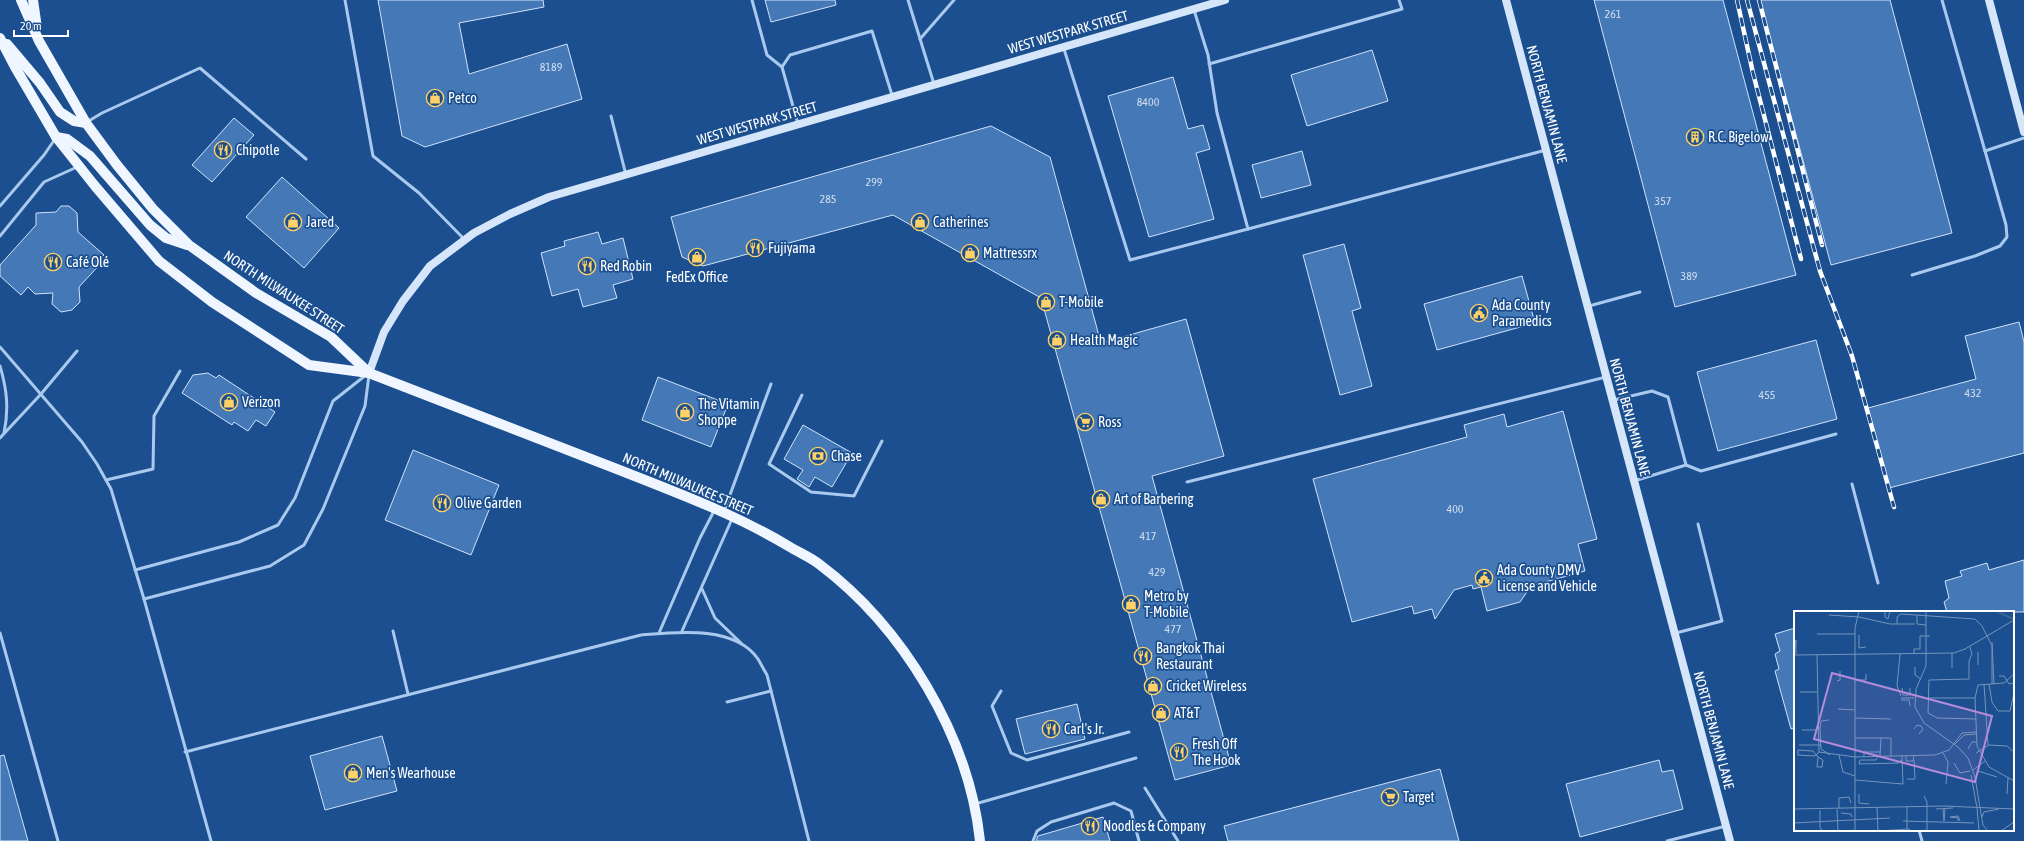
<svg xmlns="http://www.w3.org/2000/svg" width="2024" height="841" viewBox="0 0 2024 841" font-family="'Asap Condensed',sans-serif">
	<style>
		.building { fill: #4478b7; stroke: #cfe3fa }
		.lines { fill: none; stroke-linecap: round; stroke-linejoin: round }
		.lane { stroke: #a9c9ee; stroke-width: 3 }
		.secondary { stroke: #d6e6fa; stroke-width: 8 }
		.primary { stroke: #f0f6ff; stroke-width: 10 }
		.rail-casing { stroke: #fff; stroke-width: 4.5 }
		.rail { stroke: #1b4f8f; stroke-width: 3; stroke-dasharray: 9; stroke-linecap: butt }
		.labels { text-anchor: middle; stroke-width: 3.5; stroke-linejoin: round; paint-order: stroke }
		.number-label { font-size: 12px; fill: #d0dded }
		.street-label { font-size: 14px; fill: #fff; stroke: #1b4f8f }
		.poi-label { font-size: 14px; fill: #fff; stroke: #1b4f8f; text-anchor: start }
		.inset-river { fill: none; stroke: #3c6290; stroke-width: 2 }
		.inset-road { fill: none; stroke: #7695bc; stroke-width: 1 }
		.view { fill: #b68bdc; fill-opacity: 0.15; stroke: #b68bdc; stroke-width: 2 }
		.inset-edge { fill: none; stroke: #fff; stroke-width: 2 }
	</style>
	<rect width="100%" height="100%" fill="#1b4f8f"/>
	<g class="building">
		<path d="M378,0H543L544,7L459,23L469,74L567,44L582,99L425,147L402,136Z"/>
		<path d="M765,0H835L836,5L771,22Z"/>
		<path d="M1594,0H1723L1796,275L1675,307Z"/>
		<path d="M1760,0H1890L1952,233L1831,265Z"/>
		<path d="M1372,50L1388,101L1307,126L1291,75Z"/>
		<path d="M1173,77L1188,129L1203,125L1210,149L1196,153L1214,219L1149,237L1108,96Z"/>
		<path d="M234,118L254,135L212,182L192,165Z"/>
		<path d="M991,126L1050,157L1101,343L1186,319L1224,456L1152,476L1231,765L1175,780L1041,298L893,215L703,266L682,257L671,217Z"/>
		<path d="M1302,151L1311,185L1261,198L1252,165Z"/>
		<path d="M282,177L339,228L304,268L246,217Z"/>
		<path d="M61,206H69L77,213L78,232L104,255L100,259L103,261L79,287L80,302L72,310L61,312L52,304L53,293L35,294L28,287L21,295L0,276V265L36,225V213L56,212Z"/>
		<path d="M598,232L602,244L623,238L633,279L613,285L617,298L583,307L578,289L552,296L541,253L565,246L564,241Z"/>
		<path d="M1344,244L1361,308L1352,311L1372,386L1340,395L1303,255Z"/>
		<path d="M1522,276L1535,323L1437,350L1424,304Z"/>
		<path d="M2019,322L2024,342V453L1889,488L1868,408L1976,379L1965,336Z"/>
		<path d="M1816,340L1837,419L1718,451L1697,372Z"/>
		<path d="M208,373L216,378L219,375L275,412L266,426L256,420L248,431L234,422L232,425L182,393L193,375Z"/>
		<path d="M658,377L728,404L711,447L642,420Z"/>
		<path d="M1563,411L1597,539L1578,544L1585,571L1531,586L1520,602L1487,611L1481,587L1473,589L1472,585L1454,590L1435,619L1432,609L1414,614L1412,606L1352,622L1313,479L1467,437L1464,425L1504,414L1507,427Z"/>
		<path d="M803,425L852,453L832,487L815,477L809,487L797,479L803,470L784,459Z"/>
		<path d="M413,450L499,485L471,555L385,520Z"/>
		<path d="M2024,560V612H1947L1944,602L1949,598L1945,581L1962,576L1960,571L1987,563L1989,570Z"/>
		<path d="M1795,628V728L1791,729L1775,671L1779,669L1775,654L1780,651L1775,634Z"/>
		<path d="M1077,704L1085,739L1025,754L1016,719Z"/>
		<path d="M382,736L397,791L325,810L310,756Z"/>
		<path d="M4,755L28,841H0V756Z"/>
		<path d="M1659,760L1662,772L1673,770L1683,809L1580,837L1566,784Z"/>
		<path d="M1440,769L1459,841H1228L1224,826Z"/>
		<path d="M1103,817L1110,841H1036L1038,836Z"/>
	</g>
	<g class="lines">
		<g class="lane">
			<path d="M345,0L373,156L419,193L464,239"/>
			<path d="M752,0L767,55L782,67"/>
			<path d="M908,0L934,84"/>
			<path d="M1942,0L1985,151L2024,138"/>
			<path d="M920,39L954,0"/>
			<path d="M1064,49L1130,260L1248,229L1217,113L1208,55L1194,10"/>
			<path d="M1209,64L1402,9L1399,0"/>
			<path d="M611,116L626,175"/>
			<path d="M87,122L102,113L200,68L306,159"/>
			<path d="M798,124L782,67L790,55L872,31L892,95"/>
			<path d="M0,206L44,155L55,139"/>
			<path d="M1248,229L1546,150"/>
			<path d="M0,236L44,182L77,167"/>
			<path d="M1912,275L1975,256L2000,246L2007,237L2006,225L1985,151"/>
			<path d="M1589,306L1640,292"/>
			<path d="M0,347L82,442L97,464L111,489L144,599L211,841"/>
			<path d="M0,366C7,390 9,409 4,433"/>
			<path d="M802,395L769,464L811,492L854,496L882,441"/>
			<path d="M1614,400L1652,391L1668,397L1686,465"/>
			<path d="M0,438L41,394L77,351"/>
			<path d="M106,480L153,469L154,416L180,371"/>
			<path d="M1634,481L1686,465L1701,471L1836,434"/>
			<path d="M1187,482L1606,377"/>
			<path d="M1852,484L1878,583"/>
			<path d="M724,511L771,384"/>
			<path d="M135,570L239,542L278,525L295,498L333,401L366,375"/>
			<path d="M702,589L715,618L741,643"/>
			<path d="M144,599L270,566L304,545L323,509L365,406L369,375"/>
			<path d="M393,631L408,694"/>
			<path d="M682,631L732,519"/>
			<path d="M0,633L58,841"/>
			<path d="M659,633L700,538L714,511"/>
			<path d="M1676,633L1722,621L1698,524"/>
			<path d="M1001,691L992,706L1011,753L1027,760L1129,732"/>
			<path d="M727,702L771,691"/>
			<path d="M185,752L641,635C676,632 735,625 758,659C761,664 764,670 767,675L809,841"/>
			<path d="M1145,788L1178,841"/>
			<path d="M975,804L1136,758"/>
			<path d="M1919,830L1922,841"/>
			<path d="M1033,841L1037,831L1051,822L1114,803L1131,811L1139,841"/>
			<path d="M1667,841L1726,826"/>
		</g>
		<g class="secondary">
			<path d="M1506,0L1730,841"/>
			<path d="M1989,0L2024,132"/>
			<path d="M369,373L384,332L403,301L430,266L474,233L510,214L549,197L1225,0"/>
		</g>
		<g class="primary">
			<path d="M21,0L39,41L86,123L117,165L153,209L189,245L256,293L331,337L369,373"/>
			<path d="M33,0L37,28"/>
			<path d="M0,38L15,67L56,137L95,186L159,261L212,302L309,365L369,373C453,406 538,438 622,471C680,494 737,515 790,547C800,553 810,557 819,564C903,627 969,736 980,841"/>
			<path d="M7,44L40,83L60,112L74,121L86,123"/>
			<path d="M56,137L67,139L90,156L150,225L166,238L187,245"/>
		</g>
		<defs>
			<g id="rail">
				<path d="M1737,0L1753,73L1801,259"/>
				<path d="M1747,0L1820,271L1852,356L1894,507"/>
				<path d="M1759,0L1822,245"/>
			</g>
		</defs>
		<use href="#rail" class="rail-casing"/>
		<use href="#rail" class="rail"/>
	</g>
	<defs>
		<symbol id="shop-ring" viewBox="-11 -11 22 22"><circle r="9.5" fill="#1b4f8f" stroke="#ffd166" stroke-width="1.5"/><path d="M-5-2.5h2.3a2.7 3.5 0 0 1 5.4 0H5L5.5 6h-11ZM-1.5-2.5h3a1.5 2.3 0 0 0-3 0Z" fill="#ffd166"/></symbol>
		<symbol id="building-ring" viewBox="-11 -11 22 22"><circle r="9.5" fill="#1b4f8f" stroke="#ffd166" stroke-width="1.5"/><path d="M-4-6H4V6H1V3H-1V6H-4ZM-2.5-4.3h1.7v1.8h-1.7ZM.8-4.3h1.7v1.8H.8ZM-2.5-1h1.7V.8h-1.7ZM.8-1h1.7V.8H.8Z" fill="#ffd166"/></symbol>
		<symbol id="restaurant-ring" viewBox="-11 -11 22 22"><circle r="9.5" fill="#1b4f8f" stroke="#ffd166" stroke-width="1.5"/><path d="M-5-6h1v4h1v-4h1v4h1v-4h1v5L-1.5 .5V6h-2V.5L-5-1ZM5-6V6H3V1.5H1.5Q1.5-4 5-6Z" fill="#ffd166"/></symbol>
		<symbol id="civic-ring" viewBox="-11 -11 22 22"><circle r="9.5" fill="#1b4f8f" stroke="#ffd166" stroke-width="1.5"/><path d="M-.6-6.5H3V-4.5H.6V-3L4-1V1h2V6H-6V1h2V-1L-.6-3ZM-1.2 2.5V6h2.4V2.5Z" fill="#ffd166"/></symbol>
		<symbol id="supermarket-ring" viewBox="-11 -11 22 22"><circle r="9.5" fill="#1b4f8f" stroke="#ffd166" stroke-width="1.5"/><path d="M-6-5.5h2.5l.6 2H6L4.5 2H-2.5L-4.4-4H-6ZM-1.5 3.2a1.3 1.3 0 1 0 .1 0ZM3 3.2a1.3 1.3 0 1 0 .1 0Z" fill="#ffd166"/></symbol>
		<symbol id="bank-ring" viewBox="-11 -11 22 22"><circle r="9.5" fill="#1b4f8f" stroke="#ffd166" stroke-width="1.5"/><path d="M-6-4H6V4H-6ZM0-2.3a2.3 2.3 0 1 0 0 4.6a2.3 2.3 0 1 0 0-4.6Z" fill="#ffd166"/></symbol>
	</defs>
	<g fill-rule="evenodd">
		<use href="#shop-ring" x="425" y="88" width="20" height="20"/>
		<use href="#building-ring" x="1685" y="127" width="20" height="20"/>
		<use href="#restaurant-ring" x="213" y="140" width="20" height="20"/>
		<use href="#shop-ring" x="283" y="212" width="20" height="20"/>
		<use href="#shop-ring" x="910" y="212" width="20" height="20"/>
		<use href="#restaurant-ring" x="745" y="238" width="20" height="20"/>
		<use href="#shop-ring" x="960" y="243" width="20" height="20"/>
		<use href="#shop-ring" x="687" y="247" width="20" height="20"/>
		<use href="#restaurant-ring" x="43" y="252" width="20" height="20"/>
		<use href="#restaurant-ring" x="577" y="256" width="20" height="20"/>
		<use href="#shop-ring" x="1036" y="292" width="20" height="20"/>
		<use href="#civic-ring" x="1469" y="303" width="20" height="20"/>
		<use href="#shop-ring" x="1047" y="330" width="20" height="20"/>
		<use href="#shop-ring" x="219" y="392" width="20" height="20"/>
		<use href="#shop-ring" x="675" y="402" width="20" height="20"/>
		<use href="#supermarket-ring" x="1075" y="412" width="20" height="20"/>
		<use href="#bank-ring" x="808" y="446" width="20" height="20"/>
		<use href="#shop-ring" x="1091" y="489" width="20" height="20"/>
		<use href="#restaurant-ring" x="432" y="493" width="20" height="20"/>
		<use href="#civic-ring" x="1474" y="568" width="20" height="20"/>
		<use href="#shop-ring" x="1121" y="594" width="20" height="20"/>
		<use href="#restaurant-ring" x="1133" y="646" width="20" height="20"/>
		<use href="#shop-ring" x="1143" y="676" width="20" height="20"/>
		<use href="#shop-ring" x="1151" y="703" width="20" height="20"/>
		<use href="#restaurant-ring" x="1041" y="719" width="20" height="20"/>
		<use href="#restaurant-ring" x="1169" y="742" width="20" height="20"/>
		<use href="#shop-ring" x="343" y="763" width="20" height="20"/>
		<use href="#supermarket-ring" x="1380" y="787" width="20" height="20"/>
		<use href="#restaurant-ring" x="1080" y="816" width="20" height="20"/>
	</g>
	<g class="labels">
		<g class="number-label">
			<text x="1613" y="18">261</text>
			<text x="551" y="71">8189</text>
			<text x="1148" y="106">8400</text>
			<text x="874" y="186">299</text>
			<text x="828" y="203">285</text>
			<text x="1663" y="205">357</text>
			<text x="1689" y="280">389</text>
			<text x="1973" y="397">432</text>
			<text x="1767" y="399">455</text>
			<text x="1455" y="513">400</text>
			<text x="1148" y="540">417</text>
			<text x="1157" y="576">429</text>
			<text x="1173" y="633">477</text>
		</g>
		<g class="street-label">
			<text transform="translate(1068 32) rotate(-16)" y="5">WEST WESTPARK STREET</text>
			<text transform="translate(1547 104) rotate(75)" y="5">NORTH BENJAMIN LANE</text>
			<text transform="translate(757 123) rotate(-16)" y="5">WEST WESTPARK STREET</text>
			<text transform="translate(284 292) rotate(33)" y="5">NORTH MILWAUKEE STREET</text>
			<text transform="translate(1630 417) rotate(75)" y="5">NORTH BENJAMIN LANE</text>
			<text transform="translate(688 484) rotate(23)" y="5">NORTH MILWAUKEE STREET</text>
			<text transform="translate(1714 730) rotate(75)" y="5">NORTH BENJAMIN LANE</text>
		</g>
		<g class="poi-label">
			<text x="448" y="103">Petco</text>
			<text x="1708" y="142">R.C. Bigelow</text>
			<text x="236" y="155">Chipotle</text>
			<text x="306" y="227">Jared</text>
			<text x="933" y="227">Catherines</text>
			<text x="768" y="253">Fujiyama</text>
			<text x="983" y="258">Mattressrx</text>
			<text x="66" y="267">Café Olé</text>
			<text x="600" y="271">Red Robin</text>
			<text x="697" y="282" text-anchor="middle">FedEx Office</text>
			<text x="1059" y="307">T-Mobile</text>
			<text x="1492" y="310">Ada County<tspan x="1492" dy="16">Paramedics</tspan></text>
			<text x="1070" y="345">Health Magic</text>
			<text x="242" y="407">Verizon</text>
			<text x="698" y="409">The Vitamin<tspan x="698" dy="16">Shoppe</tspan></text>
			<text x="1098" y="427">Ross</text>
			<text x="831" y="461">Chase</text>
			<text x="1114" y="504">Art of Barbering</text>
			<text x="455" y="508">Olive Garden</text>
			<text x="1497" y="575">Ada County DMV<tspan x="1497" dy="16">License and Vehicle</tspan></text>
			<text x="1144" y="601">Metro by<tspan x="1144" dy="16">T-Mobile</tspan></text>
			<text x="1156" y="653">Bangkok Thai<tspan x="1156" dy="16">Restaurant</tspan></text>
			<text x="1166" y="691">Cricket Wireless</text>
			<text x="1174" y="718">AT&amp;T</text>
			<text x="1064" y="734">Carl's Jr.</text>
			<text x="1192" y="749">Fresh Off<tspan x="1192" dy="16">The Hook</tspan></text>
			<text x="366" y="778">Men's Wearhouse</text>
			<text x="1403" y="802">Target</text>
			<text x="1103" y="831">Noodles &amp; Company</text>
		</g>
	</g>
	<g transform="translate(1794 611)">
		<rect width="220" height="220" fill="#1b4f8f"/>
		<path class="inset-river" d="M202,0L219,8"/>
		<path class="inset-road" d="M91,0V6L94,8L96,0M132,0V55L122,78L121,96L130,112L164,136L174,147L181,166L186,197M35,4L65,6L96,13H121M123,4V13L132,14M103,13V6L107,3L181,8L188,15L198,35V73M23,23H61M65,24V37L72,36M198,31L200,73M176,36L178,43L175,50V68L135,69L134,102L143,107L182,108M184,41V54M120,42V38H126V25H136M158,42V57M106,43L103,75L107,85M0,44L2,29V43M0,44L160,42L171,38L220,9M23,44L25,141M121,56V64L127,68M220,63L210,72L184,74L181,87L183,135L195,156L220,170M205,65H210L215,73L220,72M61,69H72V63M43,70L46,69V60M190,73L194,134M195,73L198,91L204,100H216L220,82M108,77L109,84H116V77M6,81H23M107,87H120M134,87H181M107,89H115L116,95M44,98L61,99M61,107L97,108M23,117H26L27,138L36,144M26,117L27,110L35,109M120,118L123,114L127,115L129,118L125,123M8,119H23M61,127H87M5,134H27M160,134L170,124L182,123M174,138L178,131H182M25,141L61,146L141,144L155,139L168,122L182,121M149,142L154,151L152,173M182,142L195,134L213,135L220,141M45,144L49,161L61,165M84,145L82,149H66L65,153L104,152L108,149M86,145L87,127H97V145M112,145V150H119L120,145M24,146L23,156H28L29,149L24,146L22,144L19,140L4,139V144L20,145L22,144L25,141M70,146V141H86M160,152L166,162L176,160M179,159L191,150M184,160L203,166M177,164L183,197M113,168H121L120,149M61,169L109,173L108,145M65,183V192L75,193M213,183L214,167M130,185L133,191V220M113,196V218M45,197V187L55,186L57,192M83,197L84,220M183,197L185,220M186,197L189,214L194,220M0,198L150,195L220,198M43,198L44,220M142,198L159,197M149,198L150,210M26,199V217L29,220M47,202L57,203L58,206M188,206L190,201L205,198M109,210L180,212M150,210L151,198M164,210V207L156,206L164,205L166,210M0,212L96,207M61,220V17L65,0M84,220L115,218L117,220M207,220L220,211"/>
		<path class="view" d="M38,62L198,105L181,171L20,128Z"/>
		<rect width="220" height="220" class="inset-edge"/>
	</g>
	<path d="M14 30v6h54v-6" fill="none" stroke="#ffffff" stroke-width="2"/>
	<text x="20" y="30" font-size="12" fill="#ffffff" stroke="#1b4f8f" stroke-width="3" paint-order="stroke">20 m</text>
</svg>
